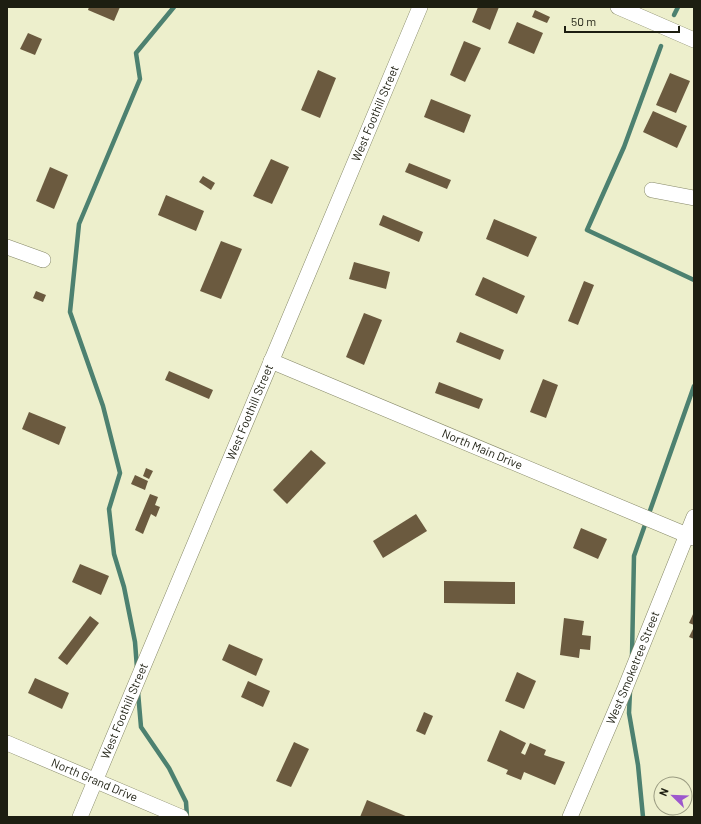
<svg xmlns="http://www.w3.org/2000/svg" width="701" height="824" viewBox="0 0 701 824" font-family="Barlow,sans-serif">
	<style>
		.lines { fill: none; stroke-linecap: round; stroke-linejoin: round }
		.stream { stroke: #4d8170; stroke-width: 4.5 }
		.building { fill: #6b5a3f }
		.minor-casing { stroke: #878969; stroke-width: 16 }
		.minor { stroke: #fff; stroke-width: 15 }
		.labels { text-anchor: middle; stroke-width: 4; stroke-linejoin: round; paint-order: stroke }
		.street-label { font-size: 12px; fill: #1d1e11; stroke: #edefcc }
	</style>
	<rect width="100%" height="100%" fill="#edefcc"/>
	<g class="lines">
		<g class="stream">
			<path d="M674,15L678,7"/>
			<path d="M661,46L624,147L587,230L694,280"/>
			<path d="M632,656L634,556L694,386"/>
			<path d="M137,668L135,642L124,587L114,554L109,509L120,473L103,406L70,312L79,224L140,79L136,53L174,7"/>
			<path d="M630,691L629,713L638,765L643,817"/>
			<path d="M138,692L141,727L169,768L186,802L187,817"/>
		</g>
	</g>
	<g class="building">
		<path d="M89,7H120L114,21L88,10Z"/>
		<path d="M478,7H499L490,30L472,22Z"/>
		<path d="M535,10L550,17L547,23L532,17Z"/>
		<path d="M517,22L543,33L534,54L508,43Z"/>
		<path d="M28,33L42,39L35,55L20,49Z"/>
		<path d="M464,41L481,48L465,82L450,75Z"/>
		<path d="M318,70L336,78L320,118L301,110Z"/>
		<path d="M670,73L690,81L676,113L656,105Z"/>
		<path d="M431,99L471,115L464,133L424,117Z"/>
		<path d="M653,111L687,126L677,148L643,132Z"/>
		<path d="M271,159L289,167L272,204L253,196Z"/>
		<path d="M409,163L451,180L447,189L405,172Z"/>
		<path d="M50,167L68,175L54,209L36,201Z"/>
		<path d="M203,176L215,183L211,190L199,182Z"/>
		<path d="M166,195L204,211L196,231L158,215Z"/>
		<path d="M383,215L423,232L419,242L379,225Z"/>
		<path d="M494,219L537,237L528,257L486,239Z"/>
		<path d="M221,241L242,249L221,299L200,291Z"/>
		<path d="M354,262L390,272L386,289L349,279Z"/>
		<path d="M483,277L525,296L517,314L475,295Z"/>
		<path d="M584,281L594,285L578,325L568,321Z"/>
		<path d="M36,291L46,295L43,302L33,298Z"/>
		<path d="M364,313L382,320L364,365L346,357Z"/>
		<path d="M460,332L504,350L500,360L456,342Z"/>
		<path d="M169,371L213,390L209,399L165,380Z"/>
		<path d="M543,379L558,385L546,418L530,412Z"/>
		<path d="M439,382L483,399L479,409L435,393Z"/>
		<path d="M29,412L66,427L59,445L22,429Z"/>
		<path d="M311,450L326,463L287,504L273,490Z"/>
		<path d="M146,468L153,471L149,479L143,476Z"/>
		<path d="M135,475L148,481L145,490L131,484Z"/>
		<path d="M150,494L158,497L155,505L160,507L156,517L151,514L143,534L135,530Z"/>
		<path d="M416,514L427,531L383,558L373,541Z"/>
		<path d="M581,528L607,539L598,559L573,548Z"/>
		<path d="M80,564L109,576L101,595L72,582Z"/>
		<path d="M444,581L515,582V604L444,603Z"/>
		<path d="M694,612V625L689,623Z"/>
		<path d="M90,616L99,623L67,665L58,658Z"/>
		<path d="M564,618L584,621L582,635L591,636L590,650L580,649L579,658L560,655Z"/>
		<path d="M693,629H694V639L689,637Z"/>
		<path d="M229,644L263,659L256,676L222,660Z"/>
		<path d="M517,672L536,681L524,709L505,701Z"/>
		<path d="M35,678L69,693L62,709L28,693Z"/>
		<path d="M248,681L270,691L263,707L241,697Z"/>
		<path d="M424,712L433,716L425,735L416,731Z"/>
		<path d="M500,730L526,743L521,753L525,755L530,743L546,750L544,755L565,762L555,785L524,772L521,780L506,774L508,770L487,761Z"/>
		<path d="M294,742L309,749L291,787L276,781Z"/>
		<path d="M367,800L408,817H360Z"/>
	</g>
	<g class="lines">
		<defs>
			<g id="minor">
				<path d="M618,7L694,40"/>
				<path d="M652,190L694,198"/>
				<path d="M7,247L43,260"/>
				<path id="s1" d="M271,361L694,538"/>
				<path id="s2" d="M7,743L181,817"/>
				<path id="s3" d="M80,817L420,7"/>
				<path id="s4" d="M570,817L624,691L694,517"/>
			</g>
		</defs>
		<use href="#minor" class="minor-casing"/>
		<use href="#minor" class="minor"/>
	</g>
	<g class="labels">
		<g class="street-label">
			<text dy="4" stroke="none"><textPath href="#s3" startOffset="763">West Foothill Street</textPath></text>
			<text dy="4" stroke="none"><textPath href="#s3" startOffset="439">West Foothill Street</textPath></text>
			<text dy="4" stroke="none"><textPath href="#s1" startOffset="229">North Main Drive</textPath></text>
			<text dy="4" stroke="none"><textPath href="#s4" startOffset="162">West Smoketree Street</textPath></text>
			<text dy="4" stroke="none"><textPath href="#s3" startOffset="115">West Foothill Street</textPath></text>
			<text dy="4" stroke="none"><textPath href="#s2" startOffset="95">North Grand Drive</textPath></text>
		</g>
	</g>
	<rect width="701" height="824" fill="none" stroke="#1d1e11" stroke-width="16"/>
	<g transform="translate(673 796) rotate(293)"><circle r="19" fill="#edefcc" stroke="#9a9b81"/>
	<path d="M0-3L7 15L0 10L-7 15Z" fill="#9d58cd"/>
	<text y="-6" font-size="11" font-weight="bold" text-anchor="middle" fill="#1d1e11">N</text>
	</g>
	<path d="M565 26v6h114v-6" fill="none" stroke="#1d1e11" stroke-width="2"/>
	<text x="571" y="26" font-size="12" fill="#1d1e11" stroke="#edefcc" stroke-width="3" paint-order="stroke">50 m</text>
</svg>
